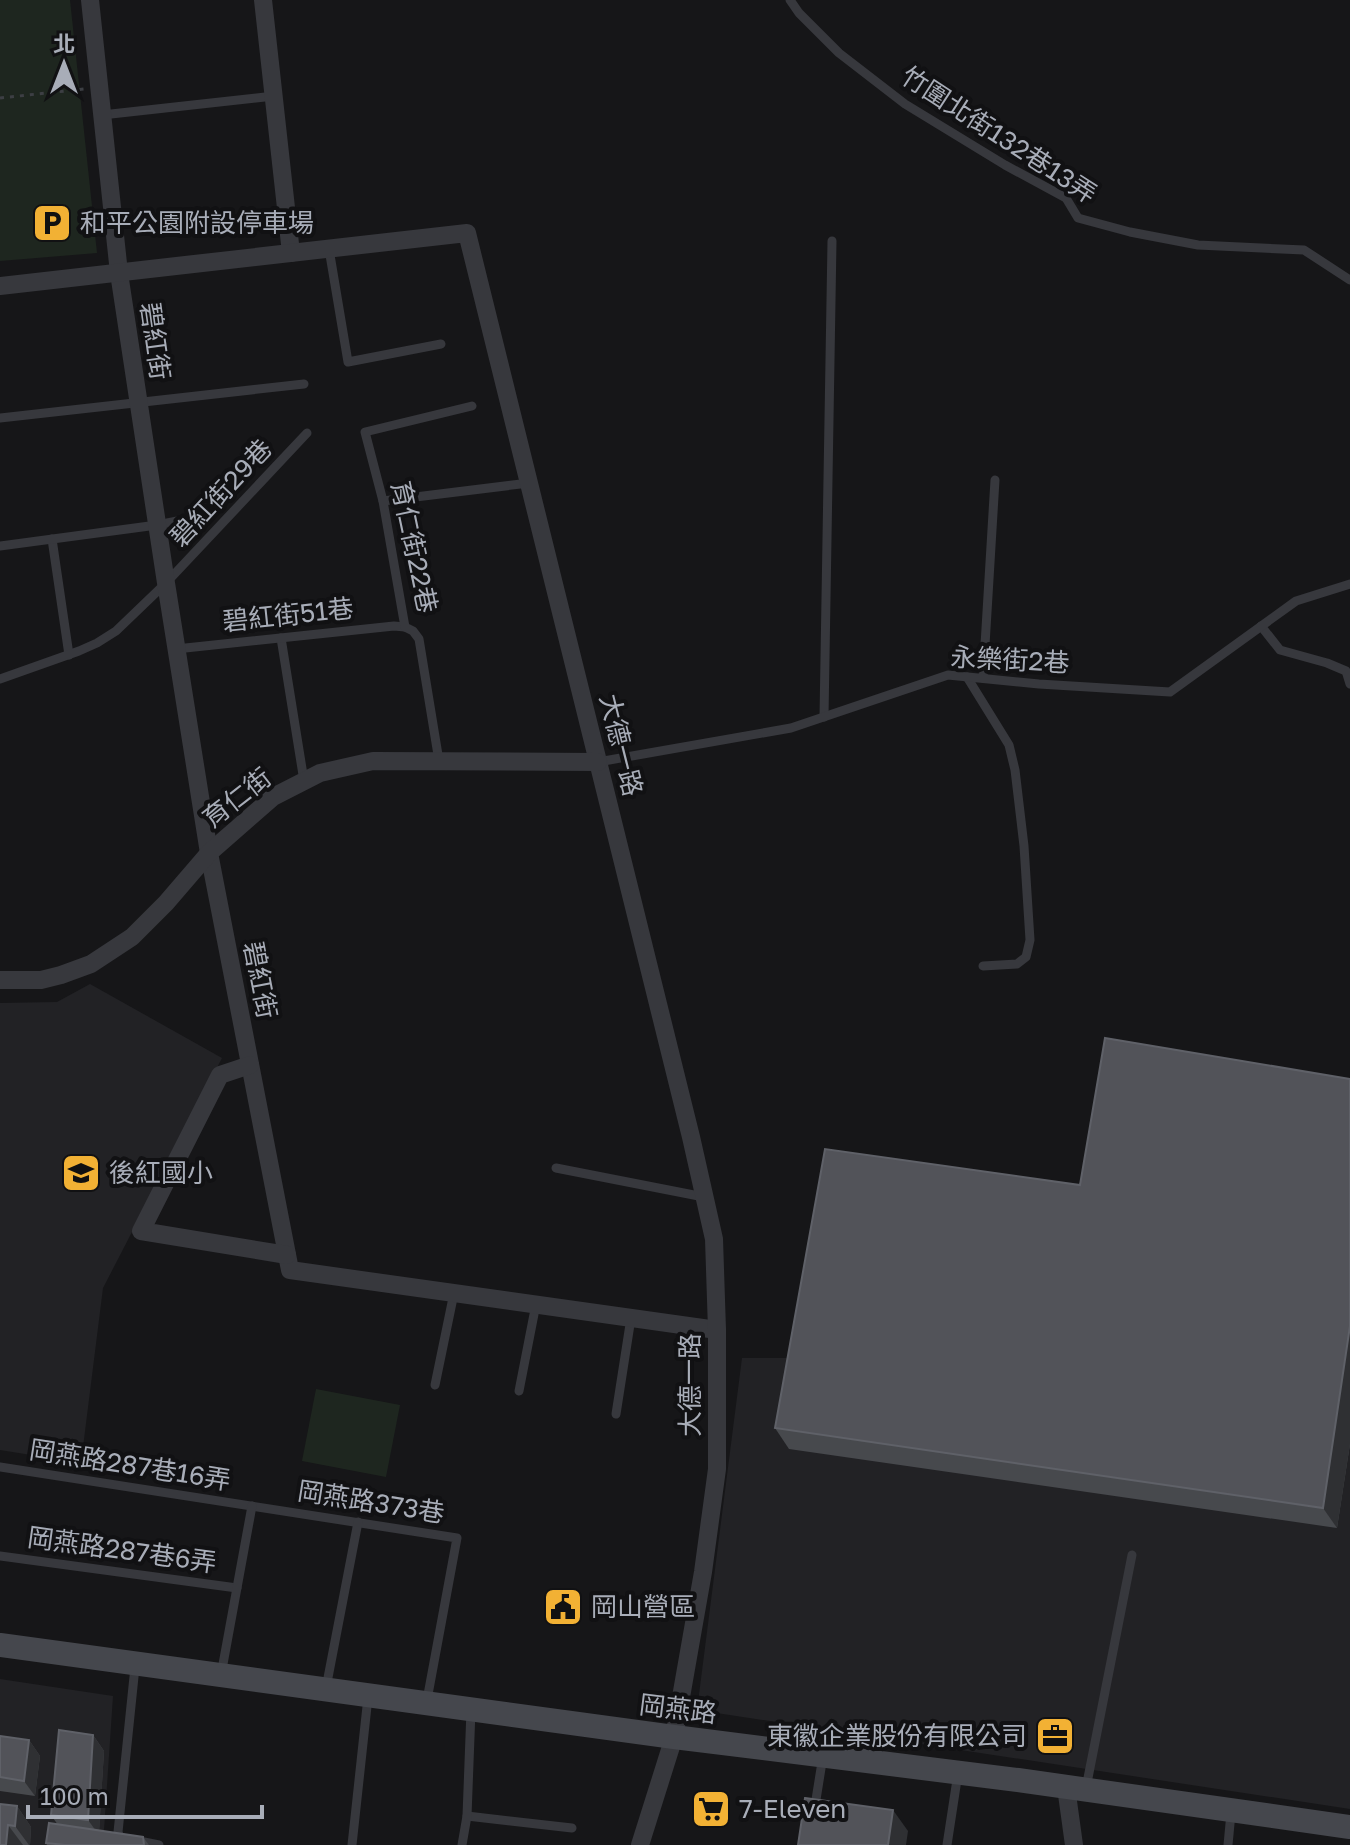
<svg xmlns="http://www.w3.org/2000/svg" width="1350" height="1845" viewBox="0 0 1350 1845" font-family="'Golos Text','Noto Sans TC',sans-serif">
	<style>
		.built { fill: #222225 }
		.green { fill: #1e261f }
		.lines { fill: none; stroke-linecap: round; stroke-linejoin: round }
		.path { stroke: #3d3f44; stroke-width: 3; stroke-dasharray: 4 6; stroke-linecap: butt }
		.lane { stroke: #37383d; stroke-width: 9 }
		.street { stroke: #37383d; stroke-width: 18 }
		.secondary { stroke: #45474d; stroke-width: 24 }
		.wall { fill: #47494d }
		.shaded-wall { fill: #2f3033 }
		.building { fill: #525359; stroke: #5f6168; stroke-width: 2 }
		.labels { text-anchor: middle; stroke-width: 8; stroke-linejoin: round; paint-order: stroke }
		.street-label { font-size: 26px; fill: #a8adb8; stroke: #111113 }
		.poi-label { font-size: 26px; fill: #a8adb8; stroke: #111113; text-anchor: start }
	</style>
	<rect width="100%" height="100%" fill="#161618"/>
	<g class="built">
		<path d="M90,984L222,1058L103,1288L81,1463L0,1450V1003L57,1002Z"/>
		<path d="M1350,1087V1809L697,1710L742,1358H794L1091,1206Z"/>
		<path d="M0,1679L113,1696L103,1845H0Z"/>
	</g>
	<g class="green">
		<path d="M0,0H70L97,253L0,261Z"/>
		<path d="M316,1389L400,1405L386,1477L302,1461Z"/>
	</g>
	<g class="lines">
		<path class="path" d="M0,98L84,89"/>
		<g class="lane">
			<path d="M790,0L799,13L839,53L905,104L1005,165L1066,198L1078,218L1130,232L1198,245L1304,250L1350,280"/>
			<path d="M102,115L274,96"/>
			<path d="M329,249L348,362L441,344"/>
			<path d="M0,418L304,384"/>
			<path d="M383,501L529,483"/>
			<path d="M52,539L69,655"/>
			<path d="M0,546L157,525L203,516"/>
			<path d="M1261,626L1280,650L1327,663L1346,671L1350,684"/>
			<path d="M281,638L304,781"/>
			<path d="M176,649L394,626L405,627"/>
			<path d="M967,677L1009,745L1015,770L1024,846L1030,940L1026,957L1017,964L983,966"/>
			<path d="M983,678L995,480"/>
			<path d="M0,679L79,651L97,643L116,631L166,583L307,433"/>
			<path d="M824,717L832,241"/>
			<path d="M439,761L419,639L413,631L405,627L383,501L365,432L472,406"/>
			<path d="M598,762L791,728L948,675L1039,684L1170,692L1296,601L1350,584"/>
			<path d="M556,1168L704,1197"/>
			<path d="M435,1385L454,1293"/>
			<path d="M519,1391L536,1304"/>
			<path d="M616,1414L631,1318"/>
			<path d="M0,1467L457,1538L427,1700"/>
			<path d="M0,1556L237,1588"/>
			<path d="M221,1675L252,1506"/>
			<path d="M326,1688L358,1522"/>
			<path d="M1086,1788L1132,1555"/>
			<path d="M814,1812L823,1756"/>
			<path d="M467,1816L572,1828"/>
			<path d="M124,1839L120,1838L118,1832L135,1667"/>
			<path d="M139,1841L159,1845"/>
			<path d="M352,1845L368,1697"/>
			<path d="M462,1845L467,1816L471,1710"/>
			<path d="M947,1845L958,1773"/>
			<path d="M1228,1845L1231,1813"/>
		</g>
		<g class="street">
			<path d="M90,0L119,273L166,583L209,853L290,1270L717,1330"/>
			<path d="M263,0L291,253"/>
			<path d="M0,286L467,233L691,1137L714,1239L717,1330V1469L703,1572L674,1737L640,1845"/>
			<path d="M0,980H41L61,975L91,964L132,937L166,903L209,853L273,797L320,773L373,761L598,762"/>
			<path d="M250,1065L220,1075L141,1231L287,1255"/>
			<path d="M1066,1787L1074,1845"/>
		</g>
		<path class="secondary" d="M0,1645L674,1737L1018,1780L1350,1827"/>
	</g>
	<g class="wall">
		<path d="M1350,1079V1444L1337,1528L789,1449L775,1428L1080,1185Z"/>
		<path d="M93,1735L104,1751L99,1831L143,1837L149,1845H47L46,1843L58,1825L51,1815Z"/>
		<path d="M0,1736L29,1740L40,1756L35,1796L0,1791Z"/>
		<path d="M17,1806L31,1827L30,1845H0Z"/>
	</g>
	<g class="shaded-wall">
		<path d="M1350,1326V1444L1337,1528L1323,1508Z"/>
		<path d="M93,1735L104,1751L99,1835L88,1820Z"/>
		<path d="M29,1740L40,1756L35,1796L24,1781Z"/>
		<path d="M17,1806L31,1827L30,1845H29L15,1826Z"/>
		<path d="M893,1810L908,1831L906,1845H888Z"/>
		<path d="M8,1825L23,1845H6Z"/>
	</g>
	<g class="building">
		<path d="M1105,1038L1350,1079V1326L1323,1508L775,1428L825,1149L1080,1185Z"/>
		<path d="M59,1730L93,1735L88,1820L51,1815Z"/>
		<path d="M0,1736L29,1740L24,1781L0,1777Z"/>
		<path d="M805,1798L893,1810L888,1845H798Z"/>
		<path d="M0,1804L17,1806L15,1826L8,1825L6,1845H0Z"/>
		<path d="M49,1823L143,1837L144,1845H65L46,1843Z"/>
	</g>
	<defs>
		<symbol id="parking-square" viewBox="-11 -11 22 22"><rect x="-9" y="-9" width="18" height="18" rx="4" fill="#f2b134" stroke="#111113"/><path d="M-3.5-5.5H1a3.5 3.5 0 0 1 0 7H-1V5.5H-3.5ZM-1-3.4V-.6H.8a1.4 1.4 0 0 0 0-2.8Z" fill="#111"/></symbol>
		<symbol id="school-square" viewBox="-11 -11 22 22"><rect x="-9" y="-9" width="18" height="18" rx="4" fill="#f2b134" stroke="#111113"/><path d="M0-5L7-2L0 1L-7-2ZM-4 1L0 2.5L4 1V4Q0 6-4 4Z" fill="#111"/></symbol>
		<symbol id="civic-square" viewBox="-11 -11 22 22"><rect x="-9" y="-9" width="18" height="18" rx="4" fill="#f2b134" stroke="#111113"/><path d="M-.6-6.5H3V-4.5H.6V-3L4-1V1h2V6H-6V1h2V-1L-.6-3ZM-1.2 2.5V6h2.4V2.5Z" fill="#111"/></symbol>
		<symbol id="office-square" viewBox="-11 -11 22 22"><rect x="-9" y="-9" width="18" height="18" rx="4" fill="#f2b134" stroke="#111113"/><path d="M-6-3h4V-5.5h4V-3h4V5H-6ZM-1-4.5V-3h2v-1.5ZM-6 0V1H6V0Z" fill="#111"/></symbol>
		<symbol id="supermarket-square" viewBox="-11 -11 22 22"><rect x="-9" y="-9" width="18" height="18" rx="4" fill="#f2b134" stroke="#111113"/><path d="M-6-5.5h2.5l.6 2H6L4.5 2H-2.5L-4.4-4H-6ZM-1.5 3.2a1.3 1.3 0 1 0 .1 0ZM3 3.2a1.3 1.3 0 1 0 .1 0Z" fill="#111"/></symbol>
	</defs>
	<g fill-rule="evenodd">
		<use href="#parking-square" x="30" y="201" width="44" height="44"/>
		<use href="#school-square" x="59" y="1151" width="44" height="44"/>
		<use href="#civic-square" x="541" y="1585" width="44" height="44"/>
		<use href="#office-square" x="1033" y="1714" width="44" height="44"/>
		<use href="#supermarket-square" x="689" y="1787" width="44" height="44"/>
	</g>
	<g class="labels">
		<g class="street-label">
			<text transform="translate(999 135) rotate(33)" y="9">竹圍北街132巷13弄</text>
			<text transform="translate(155 341) rotate(82)" y="9">碧紅街</text>
			<text transform="translate(221 493) rotate(-47)" y="9">碧紅街29巷</text>
			<text transform="translate(414 547) rotate(78)" y="9">育仁街22巷</text>
			<text transform="translate(288 615) rotate(-6)" y="9">碧紅街51巷</text>
			<text transform="translate(1010 660) rotate(3)" y="9">永樂街2巷</text>
			<text transform="translate(621 745) rotate(76)" y="9">大德一路</text>
			<text transform="translate(237 798) rotate(-38)" y="9">育仁街</text>
			<text transform="translate(260 980) rotate(79)" y="9">碧紅街</text>
			<text transform="translate(690 1385) rotate(-90)" y="9">大德一路</text>
			<text transform="translate(130 1465) rotate(9)" y="9">岡燕路287巷16弄</text>
			<text transform="translate(371 1502) rotate(9)" y="9">岡燕路373巷</text>
			<text transform="translate(122 1550) rotate(8)" y="9">岡燕路287巷6弄</text>
			<text transform="translate(678 1709) rotate(7)" y="9">岡燕路</text>
		</g>
		<g class="poi-label">
			<text x="80" y="232">和平公園附設停車場</text>
			<text x="109" y="1182">後紅國小</text>
			<text x="591" y="1616">岡山營區</text>
			<text x="1027" y="1745" text-anchor="end">東徽企業股份有限公司</text>
			<text x="739" y="1818">7-Eleven</text>
		</g>
	</g>
	<g transform="translate(64 64)" stroke="#111113" stroke-width="6" paint-order="stroke">
	<path d="M0-6L14 30L0 20L-14 30Z" fill="#a8adb8"/>
	<text y="-12" font-size="22" font-weight="bold" text-anchor="middle" fill="#a8adb8">北</text>
	</g>
	<path d="M28 1805v12h234v-12" fill="none" stroke="#a8adb8" stroke-width="4"/>
	<text x="40" y="1805" font-size="24" fill="#a8adb8" stroke="#111113" stroke-width="6" paint-order="stroke">100 m</text>
</svg>
